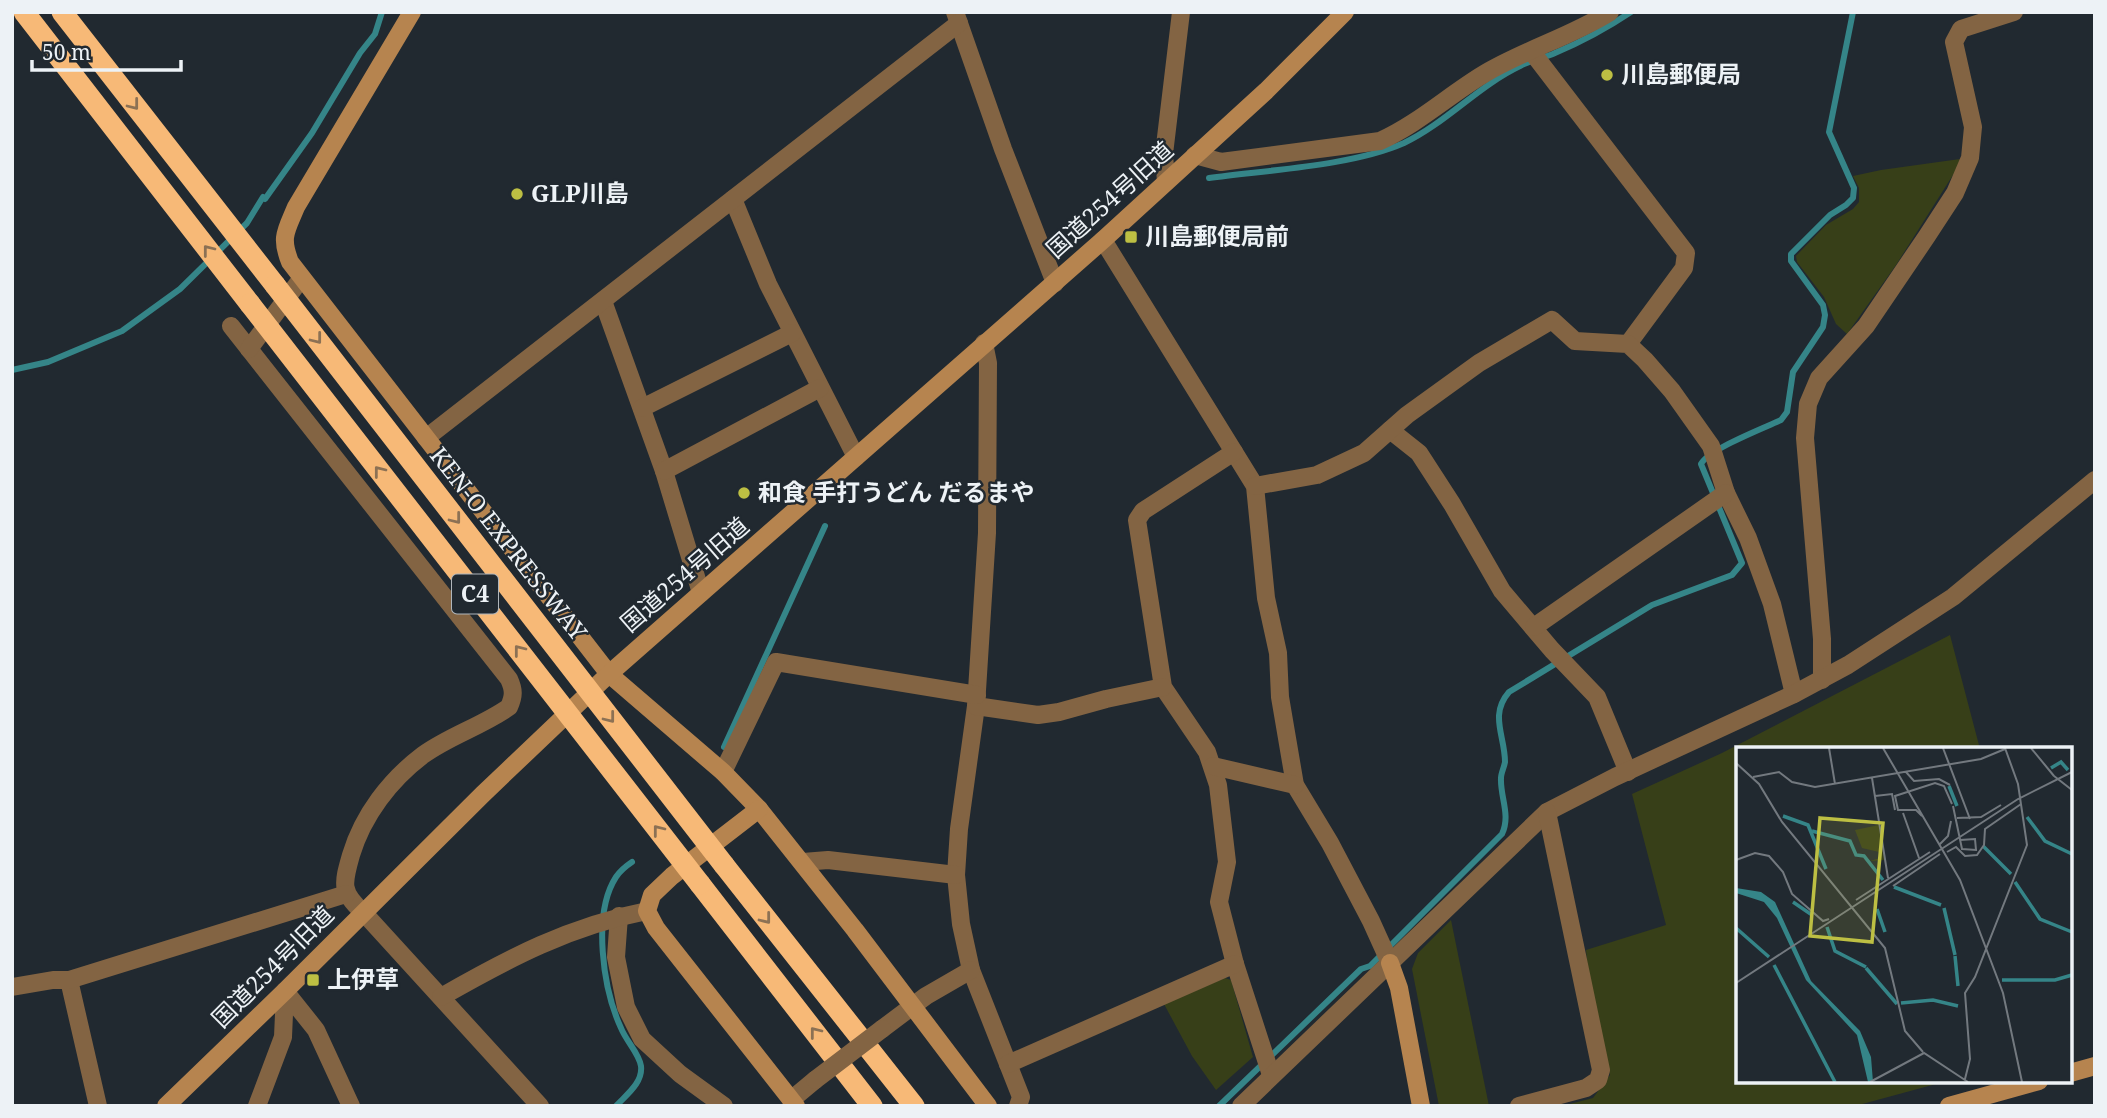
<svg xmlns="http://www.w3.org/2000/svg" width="2107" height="1118" viewBox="0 0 2107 1118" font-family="'Noto Serif','Noto Sans JP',serif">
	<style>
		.green { fill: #373f18 }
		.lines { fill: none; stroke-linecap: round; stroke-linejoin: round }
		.stream { stroke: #358588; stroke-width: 6 }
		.street { stroke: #836443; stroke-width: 18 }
		.secondary { stroke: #b6844f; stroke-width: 18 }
		.highway { stroke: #f7b977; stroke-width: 21 }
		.street-bridge { stroke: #836443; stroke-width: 18 }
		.highway-bridge { stroke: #f7b977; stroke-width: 21 }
		.oneway { stroke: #8c7154 }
		.poi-dot { fill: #bdbf43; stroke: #212930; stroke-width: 2.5 }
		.labels { text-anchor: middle; stroke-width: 5; stroke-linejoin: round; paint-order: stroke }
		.shield { fill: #212930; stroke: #b0b6bb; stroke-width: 2 }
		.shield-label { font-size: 23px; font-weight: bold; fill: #edf2f6 }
		.poi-label { font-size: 24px; font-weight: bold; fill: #edf2f6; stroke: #212930; text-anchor: start }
		.street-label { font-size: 24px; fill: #edf2f6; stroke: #212930 }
		.inset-river { fill: none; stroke: #358588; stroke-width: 3.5 }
		.inset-road { fill: none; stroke: #73797f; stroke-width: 2 }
		.view { fill: #bdbf43; fill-opacity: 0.15; stroke: #bdbf43; stroke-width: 3.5 }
		.inset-edge { fill: none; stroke: #edf2f6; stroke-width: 3.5 }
	</style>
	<rect width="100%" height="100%" fill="#212930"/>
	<g class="green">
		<path d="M1960,159L1958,167L1896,265L1847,334L1836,324L1824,297L1797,262L1796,256L1826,225L1853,209L1859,202V188L1853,176L1881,170Z"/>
		<path d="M1950,635L1980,749H1738V1081H1947L1855,1106H1562L1593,1098L1610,1075L1588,971L1586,950L1666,925L1632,794L1722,753Z"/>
		<path d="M1451,920L1489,1106H1439L1412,969L1418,953Z"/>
		<path d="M1225,978L1231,980L1253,1057L1216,1090L1192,1056L1164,1004Z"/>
	</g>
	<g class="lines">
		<g class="stream">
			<path d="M1209,178C1267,170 1352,166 1404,143C1446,123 1478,86 1520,66C1531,60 1544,58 1555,53C1581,42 1607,28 1631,12"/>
			<path d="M12,370L48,362L122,331L180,289L247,223L263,197L265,199L312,133L360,53L375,34L382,12"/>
			<path d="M724,747L825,526"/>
			<path d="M616,1106C626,1095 643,1083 641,1066C639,1053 626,1041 621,1028C603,989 592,914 616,877C620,871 626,866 632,862"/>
			<path d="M1219,1106L1361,969L1370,966L1502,834C1511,815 1500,797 1501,778C1501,773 1504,768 1505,762C1505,736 1489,715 1509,692L1652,605L1732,575L1742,563L1701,464C1709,449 1764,428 1781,420L1787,412L1793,372L1823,327L1825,315L1823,305L1791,261V254L1830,215L1846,205L1853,198L1854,188L1829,132L1853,12"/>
		</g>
		<g class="street">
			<path d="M955,12L1003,149L1055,283"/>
			<path d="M1532,52L1686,253L1684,268L1628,344"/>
			<path d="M1195,155L1221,162L1380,141C1418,124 1449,95 1484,74C1524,50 1570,37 1610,12"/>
			<path d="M1166,182L1164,154L1181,12"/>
			<path d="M733,199L768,284L856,457"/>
			<path d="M1103,240L1255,486L1266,598L1278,653L1280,697L1295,785L1330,843L1371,921L1390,963"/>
			<path d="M603,301L664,471L701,593"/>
			<path d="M231,326L509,679C514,690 514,696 509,707C482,726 449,736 423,755C390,780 363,815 351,855C343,883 340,892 363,912L540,1106"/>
			<path d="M984,343L988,363L987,533L976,706L959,829L956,875L961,924L971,970L1021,1097L1018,1106"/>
			<path d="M249,349L301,279"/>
			<path d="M642,408L792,333"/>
			<path d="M1390,430L1419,453L1452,504L1502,591L1552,650L1597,697L1628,772"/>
			<path d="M426,438L959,23"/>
			<path d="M1234,452L1143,511L1137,520L1163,687L1207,752L1218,785L1227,862L1219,902L1235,964L1271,1075"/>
			<path d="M664,471L820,388"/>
			<path d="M1255,486L1317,475L1364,453L1407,415L1479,363L1552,320L1575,341L1628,344L1645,360L1672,391L1711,446L1726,493L1748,538L1772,604L1794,694"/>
			<path d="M1534,627L1726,493"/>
			<path d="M1822,680V639L1805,438L1808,404L1819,378L1866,326L1927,236L1955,193L1970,158L1973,127L1954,42L1961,29L2014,12"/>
			<path d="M976,706L1038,715L1059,712L1106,699L1163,687"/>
			<path d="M1213,766L1295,785"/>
			<path d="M723,772L776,662L977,695"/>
			<path d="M803,862L828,860L956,875"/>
			<path d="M619,916L616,957L626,1007L642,1039L680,1074L724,1106"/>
			<path d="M69,980L98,1106"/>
			<path d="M12,987L53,980H69L346,894"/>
			<path d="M441,997C509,958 570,926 647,911"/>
			<path d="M882,1029L926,996L971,970"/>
			<path d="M1008,1064L1235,964"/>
			<path d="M791,1100L815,1080"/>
			<path d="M257,1106L283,1037L285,991L316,1030L351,1106"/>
			<path d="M1241,1106L1547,812L1615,777L1794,694L1848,665L1953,597L2095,480"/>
			<path d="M1519,1106L1586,1088L1598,1080L1601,1070L1547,812"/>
		</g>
		<g class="secondary">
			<path d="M412,12L296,207C286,231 280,237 290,262L609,674L723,772L759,809L855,930L988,1106"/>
			<path d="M759,809L672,876L652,895L647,911L656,928L796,1106"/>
			<path d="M1390,963L1399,988L1421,1106"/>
			<path d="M2070,1073L2095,1066"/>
			<path d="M166,1106L285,991L483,794L609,674L1103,240L1266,91L1345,12"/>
			<path d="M1949,1106L2039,1081"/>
		</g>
		<g class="highway">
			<path d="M24,12L250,304"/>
			<path d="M62,12L275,285"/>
			<path d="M724,865L914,1106"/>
			<path d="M700,884L872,1106"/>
		</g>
		<path class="street-bridge" d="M815,1080L882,1029"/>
		<g class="highway-bridge">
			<path d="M275,285L724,865"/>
			<path d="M250,304L700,884"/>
		</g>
	</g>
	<defs><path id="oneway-chevron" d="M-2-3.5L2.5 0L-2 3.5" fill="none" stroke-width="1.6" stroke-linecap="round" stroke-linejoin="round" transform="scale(1.75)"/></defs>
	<g class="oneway">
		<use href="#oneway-chevron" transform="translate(134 105) rotate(52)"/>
		<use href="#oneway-chevron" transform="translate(208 250) rotate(-128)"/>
		<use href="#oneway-chevron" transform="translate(317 339) rotate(52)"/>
		<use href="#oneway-chevron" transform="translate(379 471) rotate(-128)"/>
		<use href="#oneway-chevron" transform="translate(456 519) rotate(52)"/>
		<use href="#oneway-chevron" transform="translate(519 650) rotate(-128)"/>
		<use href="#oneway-chevron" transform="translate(610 718) rotate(52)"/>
		<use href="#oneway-chevron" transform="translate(658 830) rotate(-128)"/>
		<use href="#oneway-chevron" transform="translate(766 919) rotate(52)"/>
		<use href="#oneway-chevron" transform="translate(815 1032) rotate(-128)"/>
	</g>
	<g class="poi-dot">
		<circle cx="1607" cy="75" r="7"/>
		<circle cx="517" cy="194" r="7"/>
		<rect x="1124" y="230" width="14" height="14" rx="3.5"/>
		<circle cx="744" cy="493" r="7"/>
		<rect x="306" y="973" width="14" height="14" rx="3.5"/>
	</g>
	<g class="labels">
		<rect class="shield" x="452" y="574.5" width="46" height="39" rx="5"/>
		<g class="shield-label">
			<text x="475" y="602">C4</text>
		</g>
		<g class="poi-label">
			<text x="1621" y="83">川島郵便局</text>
			<text x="531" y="202">GLP川島</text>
			<text x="1145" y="245">川島郵便局前</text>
			<text x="758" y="501">和食 手打うどん だるまや</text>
			<text x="327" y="988">上伊草</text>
		</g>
		<g class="street-label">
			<text transform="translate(1110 200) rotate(-42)" y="8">国道254号旧道</text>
			<text transform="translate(508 544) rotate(52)" y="8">KEN-O EXPRESSWAY</text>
			<text transform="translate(685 575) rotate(-41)" y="8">国道254号旧道</text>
			<text transform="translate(273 967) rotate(-45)" y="8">国道254号旧道</text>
		</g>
	</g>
	<g transform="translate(1736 747)">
		<rect width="336" height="336" fill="#212930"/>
		<path d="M143,78L149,113L134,114L144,111L143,105L126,101L119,83Z" fill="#373f18"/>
		<path d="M0,141L25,145L39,155L75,234L124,284L135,310L137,335H132L121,288L70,233L41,171L28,155L0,146Z" fill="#358588"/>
		<path class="inset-river" d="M315,21L325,15L332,23M213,39L221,59M47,69L72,78L90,122M291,70L309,94L336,107M76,84L114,94L120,108L128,109L147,133M247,99L275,127M279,135L304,172L336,185M158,140L205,158M57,155L76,168M208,161L219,208M141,162L149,185M91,180L99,204L130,220M0,181L33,210M219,209L222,239M38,218L99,335M130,221L161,257M266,233H319L336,228M165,256L197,253L222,259"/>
		<path class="inset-road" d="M93,1L99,37M147,1L224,133L267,246L286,335M207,1L234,72M295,1L318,29M0,16L23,37L46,75L149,201L169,284L187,305M170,25L178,34L203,32L214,38M318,29L336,43M17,30L43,25L56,35L79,40L245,12L269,2M136,31L152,131M139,49L156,47L159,63M217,59L226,102L240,103L239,92L224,93M167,66L183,111M186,69L180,63H162L159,49L199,36L208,39L216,57M221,71L245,70L265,58M204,97L212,89L215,74M211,105L220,100L229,109L241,108L248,98L249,82L285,57M0,113L19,106L33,109L47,125L56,147L87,174L93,172M157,139L204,107M120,153L194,105M0,236L282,52L336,25M229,332L234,312L229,246L239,230L291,98L282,37L269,1M134,335L188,306L232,335"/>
		<path class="view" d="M84,71L147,76L136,195L74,189Z"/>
		<rect width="336" height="336" class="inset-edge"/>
	</g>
	<rect width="2107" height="1118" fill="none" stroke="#edf2f6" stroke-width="28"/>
	<path d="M32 60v10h149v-10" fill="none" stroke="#edf2f6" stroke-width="3.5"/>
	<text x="42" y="60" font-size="21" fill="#edf2f6" stroke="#212930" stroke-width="5" paint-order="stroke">50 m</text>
</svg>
